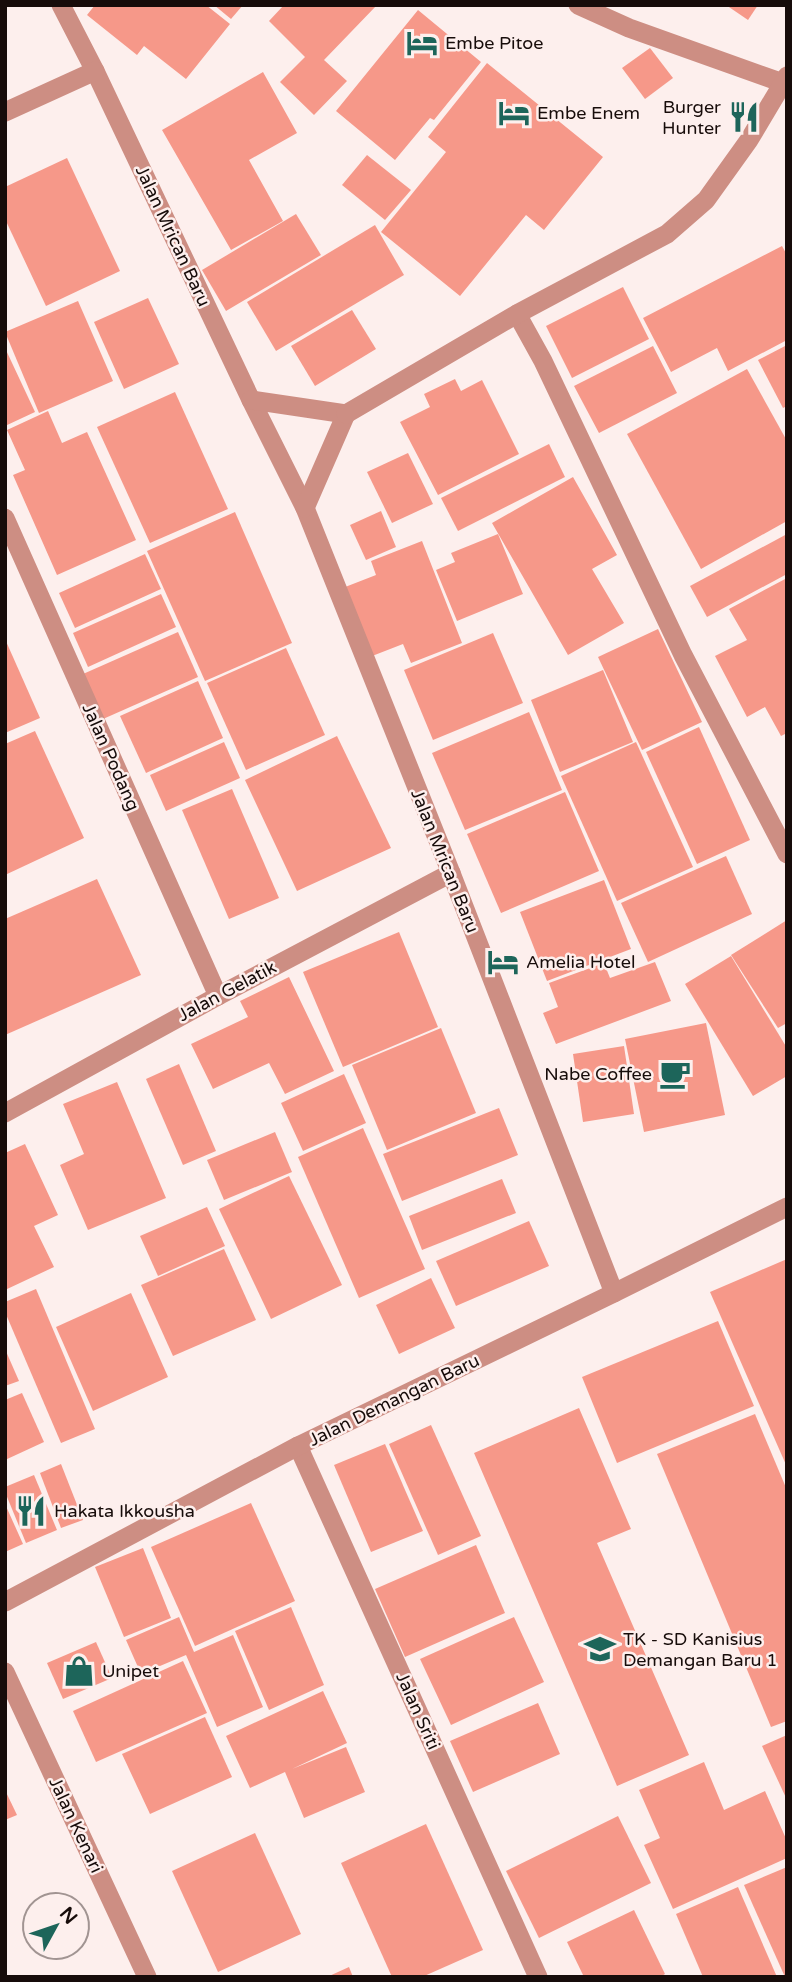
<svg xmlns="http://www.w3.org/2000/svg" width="792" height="1982" viewBox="0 0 792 1982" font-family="'Varela Round',sans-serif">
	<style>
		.building { fill: #f69889 }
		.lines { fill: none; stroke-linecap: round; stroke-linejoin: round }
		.minor { stroke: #cd8e83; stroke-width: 19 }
		.labels { text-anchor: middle; stroke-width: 5; stroke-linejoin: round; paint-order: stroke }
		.poi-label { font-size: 18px; fill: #170c0a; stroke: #fdefed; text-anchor: start }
		.street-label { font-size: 18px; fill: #170c0a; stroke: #fdefed }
	</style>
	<rect width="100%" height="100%" fill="#fdefed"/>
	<g class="building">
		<path d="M95,5H206L230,24L186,79L144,46L137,55L87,15Z"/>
		<path d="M214,5H243L231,19Z"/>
		<path d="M284,5H377L324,60L347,81L314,115L280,82L305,57L269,21Z"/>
		<path d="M726,5H758L748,20Z"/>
		<path d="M418,10L481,62L434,120L430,118L395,160L336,111Z"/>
		<path d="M650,48L673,78L645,99L622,68Z"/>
		<path d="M487,63L603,157L544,230L526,215L460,296L381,232L446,152L428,137Z"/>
		<path d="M263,72L297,133L249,160L283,221L231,250L162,130Z"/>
		<path d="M367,155L411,190L385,220L342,185Z"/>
		<path d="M67,158L120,271L46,306L5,219V187Z"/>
		<path d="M296,214L321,255L226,311L202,270Z"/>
		<path d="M375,225L404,275L276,351L247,302Z"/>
		<path d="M782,246L787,255V340L728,371L717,348L671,372L643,318Z"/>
		<path d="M623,287L649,339L572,378L546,326Z"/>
		<path d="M148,298L179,364L124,389L94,322Z"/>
		<path d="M78,301L113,381L39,413L5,332Z"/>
		<path d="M352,310L376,349L315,386L291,346Z"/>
		<path d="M787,345V406L783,408L758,360Z"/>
		<path d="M653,346L677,393L599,433L574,386Z"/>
		<path d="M5,348L35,412L5,426Z"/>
		<path d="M747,369L787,441V521L701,569L627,434Z"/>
		<path d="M455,379L461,391L482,380L519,454L438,495L400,422L430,407L424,394Z"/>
		<path d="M175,392L228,509L150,543L97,427Z"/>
		<path d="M48,411L62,443L87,432L136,540L57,575L13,475L25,470L7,430Z"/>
		<path d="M549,444L565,477L458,531L441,498Z"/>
		<path d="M408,453L433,504L392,523L367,472Z"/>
		<path d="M573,477L617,555L592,569L624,623L568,655L492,523Z"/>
		<path d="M381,511L396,547L366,560L350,525Z"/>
		<path d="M235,512L292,643L205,681L147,551Z"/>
		<path d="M498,534L523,594L457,621L436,570L455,562L451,553Z"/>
		<path d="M787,534V574L707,617L690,586Z"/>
		<path d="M422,541L462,643L411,663L403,644L367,658L340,589L376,575L371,561Z"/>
		<path d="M145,554L161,589L75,628L59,593Z"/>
		<path d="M787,578V733L781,736L765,707L747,717L715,656L747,640L729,609Z"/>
		<path d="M161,594L176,627L88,667L73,633Z"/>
		<path d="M658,629L702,722L642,750L598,657Z"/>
		<path d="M178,632L198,677L103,719L83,674Z"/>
		<path d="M493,633L523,703L433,740L404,670Z"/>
		<path d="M5,639L40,718L5,733Z"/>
		<path d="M286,648L325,735L246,770L207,683Z"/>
		<path d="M603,670L633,742L560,772L531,700Z"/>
		<path d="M198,681L223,738L146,773L120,716Z"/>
		<path d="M529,712L562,790L465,830L432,753Z"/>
		<path d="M699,727L750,840L697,864L646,752Z"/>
		<path d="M35,731L84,838L5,875V744Z"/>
		<path d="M337,736L391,848L297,891L245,780Z"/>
		<path d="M224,742L240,778L166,811L150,775Z"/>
		<path d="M636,742L693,867L617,901L561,776Z"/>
		<path d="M232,789L279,898L229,919L182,810Z"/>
		<path d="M565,792L599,871L501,913L467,834Z"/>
		<path d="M726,856L752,914L648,962L621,903Z"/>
		<path d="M97,879L141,975L5,1035V919Z"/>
		<path d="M604,880L631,949L547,981L520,912Z"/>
		<path d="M787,920V1023L778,1028L731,955Z"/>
		<path d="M399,932L438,1027L343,1067L303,972Z"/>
		<path d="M731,956L787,1048V1076L753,1096L685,984Z"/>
		<path d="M655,962L671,1001L556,1044L543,1013L558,1007L549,983L604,963L610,978Z"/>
		<path d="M289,977L334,1071L285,1094L269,1063L213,1089L191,1044L248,1017L240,1001Z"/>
		<path d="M706,1023L725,1115L644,1132L625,1039Z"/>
		<path d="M441,1028L476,1113L387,1150L352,1065Z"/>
		<path d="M624,1046L634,1114L583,1122L573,1054Z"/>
		<path d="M179,1064L216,1151L183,1165L146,1079Z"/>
		<path d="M344,1074L366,1123L303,1151L281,1103Z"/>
		<path d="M117,1082L166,1198L88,1230L60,1165L84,1154L63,1104Z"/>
		<path d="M499,1108L518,1155L402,1201L383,1154Z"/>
		<path d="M363,1128L425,1269L359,1298L298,1157Z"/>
		<path d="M275,1132L292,1172L224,1200L207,1160Z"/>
		<path d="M25,1144L58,1215L34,1226L54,1267L5,1290V1153Z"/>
		<path d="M289,1176L342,1285L271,1319L219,1209Z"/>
		<path d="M502,1179L516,1213L422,1250L409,1216Z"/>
		<path d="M207,1207L225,1246L158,1276L140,1236Z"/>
		<path d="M529,1221L549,1266L456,1306L436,1261Z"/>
		<path d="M224,1249L256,1320L173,1356L141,1285Z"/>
		<path d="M787,1259V1467L710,1292Z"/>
		<path d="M431,1278L455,1328L399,1354L376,1305Z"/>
		<path d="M36,1289L95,1429L61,1443L5,1312V1302Z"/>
		<path d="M131,1293L168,1377L93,1411L56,1327Z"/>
		<path d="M718,1321L754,1406L617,1463L582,1377Z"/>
		<path d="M5,1349L19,1381L5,1386Z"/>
		<path d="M22,1393L44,1442L5,1460V1400Z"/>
		<path d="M579,1408L631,1529L597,1543L689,1755L617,1786L474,1453Z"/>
		<path d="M755,1414L787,1490V1721L771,1727L657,1454Z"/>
		<path d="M431,1425L481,1536L438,1555L389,1444Z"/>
		<path d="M385,1444L423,1531L371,1552L334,1465Z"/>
		<path d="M61,1464L83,1520L61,1528L40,1473Z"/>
		<path d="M34,1475L57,1530L26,1543L5,1492V1487Z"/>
		<path d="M251,1503L295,1601L195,1646L151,1547Z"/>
		<path d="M5,1504L23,1544L5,1552Z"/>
		<path d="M476,1545L505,1613L405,1657L375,1589Z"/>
		<path d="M143,1548L171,1618L124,1637L95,1567Z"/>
		<path d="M291,1607L324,1685L269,1710L235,1631Z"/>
		<path d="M179,1617L194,1652L233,1635L263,1707L217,1727L186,1655L141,1674L126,1640Z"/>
		<path d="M514,1617L544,1682L451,1725L420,1659Z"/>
		<path d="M96,1642L112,1678L63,1699L47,1663Z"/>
		<path d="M183,1661L207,1713L96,1762L73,1711Z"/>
		<path d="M323,1691L347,1743L292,1769L346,1747L365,1792L304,1818L285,1772L250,1788L226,1736Z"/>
		<path d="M538,1703L560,1754L473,1792L450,1741Z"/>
		<path d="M205,1717L232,1777L150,1814L122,1754Z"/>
		<path d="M787,1735V1800L762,1746Z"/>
		<path d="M704,1762L724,1810L765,1791L787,1841V1858L673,1909L644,1845L660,1838L639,1790Z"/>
		<path d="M5,1790L17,1815L5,1820Z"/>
		<path d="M618,1816L651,1883L539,1938L506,1871Z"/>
		<path d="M426,1824L483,1950L422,1977H392L341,1863Z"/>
		<path d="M255,1833L301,1934L218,1972L172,1871Z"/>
		<path d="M787,1867V1977H785L744,1885Z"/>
		<path d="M738,1887L777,1977H703L676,1914Z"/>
		<path d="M634,1910L665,1974L660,1977H584L567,1942Z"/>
		<path d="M349,1967L353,1977H327Z"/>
	</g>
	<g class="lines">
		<g class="minor">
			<path d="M61,5L95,71L251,400L305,508L451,873L614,1293"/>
			<path d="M578,5L629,28L783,83L787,76"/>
			<path d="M5,112L95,71"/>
			<path d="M517,314L543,361L683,655L787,854"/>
			<path d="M251,400L346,414L305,508"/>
			<path d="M346,414L517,314L667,234L706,200L749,140L783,83H787"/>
			<path d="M5,518L218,996"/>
			<path d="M5,1113L218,996L451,873"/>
			<path d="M298,1446L538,1977"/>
			<path d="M5,1602L298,1446L614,1293L787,1207"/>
			<path d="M5,1672L147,1977"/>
		</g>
	</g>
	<defs>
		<symbol id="hotel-bare" viewBox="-9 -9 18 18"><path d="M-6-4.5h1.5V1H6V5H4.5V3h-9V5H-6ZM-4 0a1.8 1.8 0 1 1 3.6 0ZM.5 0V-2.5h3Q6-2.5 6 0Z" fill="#1d655a" stroke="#fdefed" stroke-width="2.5" paint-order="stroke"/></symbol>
		<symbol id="restaurant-bare" viewBox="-9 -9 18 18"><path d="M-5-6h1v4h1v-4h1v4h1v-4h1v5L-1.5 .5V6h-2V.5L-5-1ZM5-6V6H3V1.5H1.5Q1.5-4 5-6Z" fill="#1d655a" stroke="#fdefed" stroke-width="2.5" paint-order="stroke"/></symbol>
		<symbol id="cafe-bare" viewBox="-9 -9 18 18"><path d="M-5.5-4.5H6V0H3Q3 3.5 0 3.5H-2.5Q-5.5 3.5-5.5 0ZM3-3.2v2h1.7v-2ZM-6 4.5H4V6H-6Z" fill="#1d655a" stroke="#fdefed" stroke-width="2.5" paint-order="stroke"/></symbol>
		<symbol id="school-bare" viewBox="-9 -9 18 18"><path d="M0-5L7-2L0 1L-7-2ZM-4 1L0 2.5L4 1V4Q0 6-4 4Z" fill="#1d655a" stroke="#fdefed" stroke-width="2.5" paint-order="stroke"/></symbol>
		<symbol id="shop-bare" viewBox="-9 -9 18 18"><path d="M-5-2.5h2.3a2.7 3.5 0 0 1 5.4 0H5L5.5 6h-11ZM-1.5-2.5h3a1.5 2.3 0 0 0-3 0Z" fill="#1d655a" stroke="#fdefed" stroke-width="2.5" paint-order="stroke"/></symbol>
	</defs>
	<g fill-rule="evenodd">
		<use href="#hotel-bare" x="400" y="21" width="44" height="44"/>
		<use href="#hotel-bare" x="492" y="91" width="44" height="44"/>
		<use href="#restaurant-bare" x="722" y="95" width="44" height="44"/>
		<use href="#hotel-bare" x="481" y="940" width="44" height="44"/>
		<use href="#cafe-bare" x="653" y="1052" width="44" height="44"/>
		<use href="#restaurant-bare" x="9" y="1489" width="44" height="44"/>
		<use href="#school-bare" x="578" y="1627" width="44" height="44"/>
		<use href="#shop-bare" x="57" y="1649" width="44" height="44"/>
	</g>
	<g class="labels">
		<g class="poi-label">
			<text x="445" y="49">Embe Pitoe</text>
			<text x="721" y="113" text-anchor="end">Burger<tspan x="721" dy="21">Hunter</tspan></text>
			<text x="537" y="119">Embe Enem</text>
			<text x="526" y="968">Amelia Hotel</text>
			<text x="652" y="1080" text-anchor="end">Nabe Coffee</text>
			<text x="54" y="1517">Hakata Ikkousha</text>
			<text x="623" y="1645">TK - SD Kanisius<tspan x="623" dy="21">Demangan Baru 1</tspan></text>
			<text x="102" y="1677">Unipet</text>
		</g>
		<g class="street-label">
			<text transform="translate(173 236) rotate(65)" y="6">Jalan Mrican Baru</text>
			<text transform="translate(111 757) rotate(66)" y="6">Jalan Podang</text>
			<text transform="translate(445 861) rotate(68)" y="6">Jalan Mrican Baru</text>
			<text transform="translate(227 991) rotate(-28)" y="6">Jalan Gelatik</text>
			<text transform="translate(394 1400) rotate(-26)" y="6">Jalan Demangan Baru</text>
			<text transform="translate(418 1711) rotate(66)" y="6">Jalan Sriti</text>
			<text transform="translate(76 1825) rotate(65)" y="6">Jalan Kenari</text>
		</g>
	</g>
	<rect width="792" height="1982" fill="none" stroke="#170c0a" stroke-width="14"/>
	<g transform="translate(56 1926) rotate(50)"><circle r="33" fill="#fdefed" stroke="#a19492" stroke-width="2"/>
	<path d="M0-5L12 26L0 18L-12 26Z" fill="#1d655a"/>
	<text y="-10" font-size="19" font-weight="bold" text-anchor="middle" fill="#170c0a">N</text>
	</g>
</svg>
